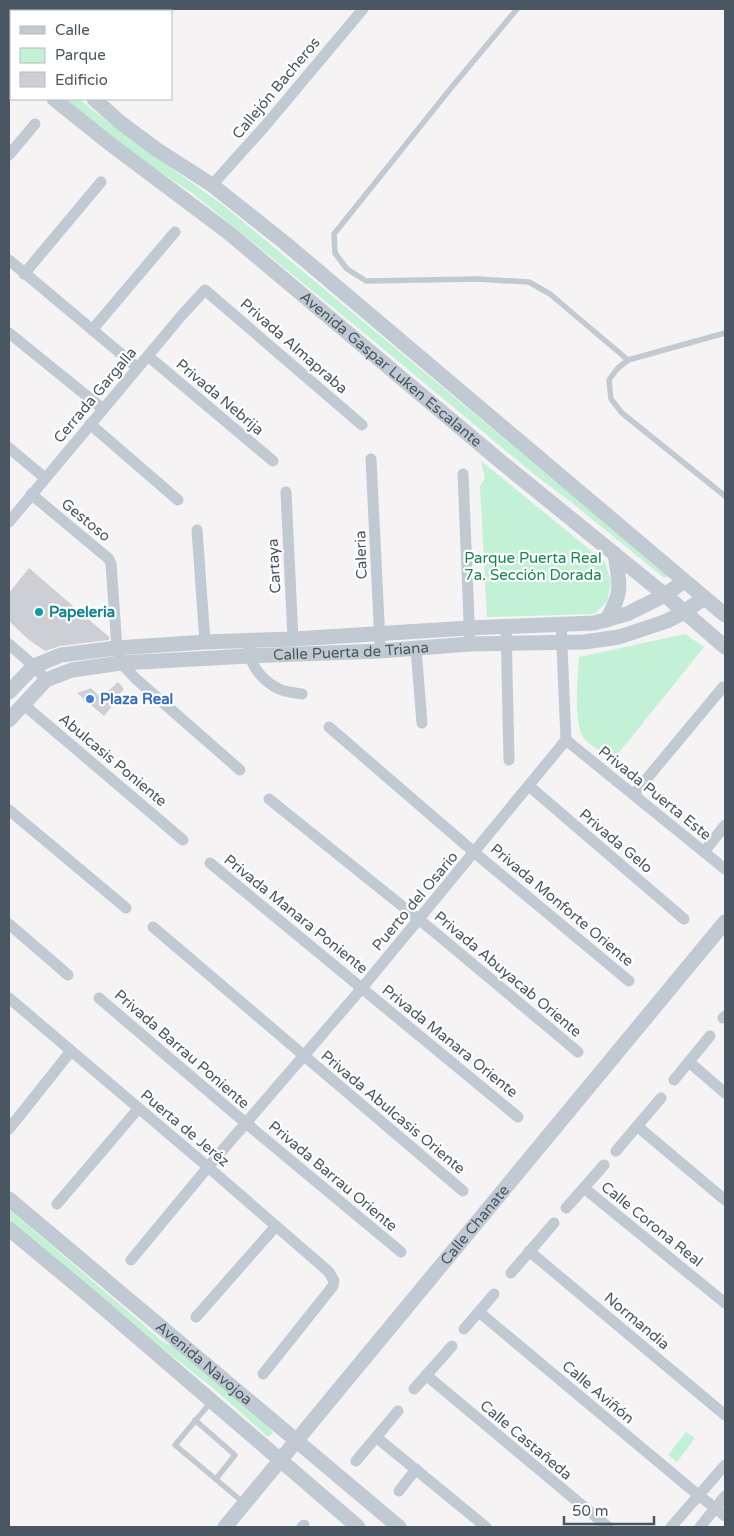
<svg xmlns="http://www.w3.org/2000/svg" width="734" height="1536" viewBox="0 0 734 1536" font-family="'Varela Round',sans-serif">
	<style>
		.green { fill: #c3f1d5 }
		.building { fill: #cdcfd5 }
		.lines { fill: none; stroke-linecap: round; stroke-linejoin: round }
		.service { stroke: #c1cad2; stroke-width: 5.5 }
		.minor { stroke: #c1cad2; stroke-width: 11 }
		.tertiary { stroke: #c1cad2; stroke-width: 15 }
		.culture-dot { fill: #0f9aa8; stroke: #fff; stroke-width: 2 }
		.shop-dot { fill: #3f7fe0; stroke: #fff; stroke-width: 2 }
		.labels { text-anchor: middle; stroke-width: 4.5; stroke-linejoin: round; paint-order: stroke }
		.street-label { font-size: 15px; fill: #4a5661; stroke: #fff }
		.park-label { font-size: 15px; fill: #17864f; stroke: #fff }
		.culture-label { font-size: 15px; font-weight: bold; fill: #0d838f; stroke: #fff; text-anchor: start }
		.shop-label { font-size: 15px; font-weight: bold; fill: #366cbe; stroke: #fff; text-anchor: start }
	</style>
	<rect width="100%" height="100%" fill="#f5f3f3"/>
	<g class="green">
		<path d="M65,99H79L126,136L223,205L667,574V577H663L571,502L535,475L357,327L192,193L127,150Z"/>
		<path d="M481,461L605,562L611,582L607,602L594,614L487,617L480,486L485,478Z"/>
		<path d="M685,634L704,647L613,760C604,753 591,747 584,738C573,726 578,674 579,657Z"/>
		<path d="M9,1209L161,1340L177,1349L268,1426L273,1433L268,1437L214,1389L156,1343L9,1221Z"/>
		<path d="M686,1432L695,1438L677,1462L668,1455Z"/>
	</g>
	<g class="building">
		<path d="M29,568L109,637V640L60,646L45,651L29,640L9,621V593Z"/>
		<path d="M118,682L124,689L115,698L117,700L104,716L77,693L91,688L101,698Z"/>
	</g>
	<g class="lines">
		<g class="service">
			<path d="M517,9L451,88L334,234L335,253L347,269L366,281L477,279L529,282L550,294L628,360"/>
			<path d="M725,333L628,360L617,369L609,380L611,399L622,413L725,496"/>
			<path d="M211,1402L175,1445L244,1503"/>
			<path d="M195,1420L235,1455L216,1479"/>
		</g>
		<g class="minor">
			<path d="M9,155L35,124"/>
			<path d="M212,185L265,126L363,9"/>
			<path d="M9,260L138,368"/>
			<path d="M24,274L101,182"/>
			<path d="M92,330L175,232"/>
			<path d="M9,333L103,409"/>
			<path d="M148,356L273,461"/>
			<path d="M90,424L178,500"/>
			<path d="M9,448L45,478"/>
			<path d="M371,459L380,642"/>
			<path d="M463,474L470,644"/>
			<path d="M286,492L293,639"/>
			<path d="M31,494L109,559L111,564L117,648L121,663L136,679L240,770"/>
			<path d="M9,522L182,315L205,290L362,425"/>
			<path d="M197,530L205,642"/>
			<path d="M506,626L509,760"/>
			<path d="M9,644L34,666L46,680"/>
			<path d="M416,649L422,723"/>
			<path d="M249,650C250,666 264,682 279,689C286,692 295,693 302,694"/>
			<path d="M24,703L30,710L183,840"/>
			<path d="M329,727L475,853L629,981"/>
			<path d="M566,740L725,869"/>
			<path d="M529,786L684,919"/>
			<path d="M634,794L723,687"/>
			<path d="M269,799L432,930L578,1052"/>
			<path d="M9,810L126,908"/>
			<path d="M704,852L725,825"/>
			<path d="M210,863L518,1117"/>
			<path d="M9,924L68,975"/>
			<path d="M153,927L463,1191"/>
			<path d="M9,998L208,1167L329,1272L334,1281L333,1286L263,1374"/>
			<path d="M99,998L235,1114L401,1252"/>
			<path d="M723,1018L725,1016"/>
			<path d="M689,1062L725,1093"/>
			<path d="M674,1080L710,1036"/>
			<path d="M637,1126L725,1200"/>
			<path d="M9,1129L71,1051"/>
			<path d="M616,1151L661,1098"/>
			<path d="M584,1188L725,1303"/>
			<path d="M57,1204L138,1109"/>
			<path d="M566,1208L604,1165"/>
			<path d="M529,1251L725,1415"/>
			<path d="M131,1260L208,1167L362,988L566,740L561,623"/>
			<path d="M511,1273L554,1223"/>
			<path d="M479,1312L691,1489L725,1516"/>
			<path d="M196,1317L276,1226"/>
			<path d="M464,1329L494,1294"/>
			<path d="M426,1375L608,1527"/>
			<path d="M414,1389L452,1346"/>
			<path d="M376,1437L486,1527"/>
			<path d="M356,1461L398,1411"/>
			<path d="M399,1491L416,1469"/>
			<path d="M302,1527L304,1525"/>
			<path d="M671,1527L725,1465"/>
			<path d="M700,1527L725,1496"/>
		</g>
		<g class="tertiary">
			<path d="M9,30L11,32"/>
			<path d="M9,62L11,64"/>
			<path id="s1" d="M54,99L109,143L229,233L500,461L665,595L725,647"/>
			<path d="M94,99L121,123L156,149L212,185L285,243L725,615"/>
			<path d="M607,620C623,590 620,587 615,554"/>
			<path d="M9,692L34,666L61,655L117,648L205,642L293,639L469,628L594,623L627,614L665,595L684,581"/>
			<path id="s2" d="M9,720L46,680L72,670L121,663L249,656L380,651L470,644L584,642L619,637L667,621L684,612L704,598"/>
			<path id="s3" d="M9,1199L399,1527"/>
			<path d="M9,1229L85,1292L358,1527"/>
			<path id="s4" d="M225,1527L725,922"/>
		</g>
	</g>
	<circle class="culture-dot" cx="39" cy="612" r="5"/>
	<circle class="shop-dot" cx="90" cy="699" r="5"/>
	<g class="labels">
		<g class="street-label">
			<text transform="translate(276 88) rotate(-50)" y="5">Callejón Bacheros</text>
			<text transform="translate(294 346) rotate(41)" y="5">Privada Almapraba</text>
			<text dy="5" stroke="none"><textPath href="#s1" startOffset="432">Avenida Gaspar Luken Escalante</textPath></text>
			<text transform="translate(95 395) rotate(-50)" y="5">Cerrada Gargalla</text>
			<text transform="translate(220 397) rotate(40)" y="5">Privada Nebrija</text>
			<text transform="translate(86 520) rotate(39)" y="5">Gestoso</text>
			<text transform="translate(361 555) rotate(-92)" y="5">Caleria</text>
			<text transform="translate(274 566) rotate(-93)" y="5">Cartaya</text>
			<text dy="5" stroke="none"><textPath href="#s2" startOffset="362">Calle Puerta de Triana</textPath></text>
			<text transform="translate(113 760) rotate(40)" y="5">Abulcasis Poniente</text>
			<text transform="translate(655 793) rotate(39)" y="5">Privada Puerta Este</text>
			<text transform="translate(616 841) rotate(40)" y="5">Privada Gelo</text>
			<text transform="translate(415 901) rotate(-50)" y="5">Puerto del Osario</text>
			<text transform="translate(562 905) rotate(40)" y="5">Privada Monforte Oriente</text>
			<text transform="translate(296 914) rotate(39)" y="5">Privada Manara Poniente</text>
			<text transform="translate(508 974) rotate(40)" y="5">Privada Abuyacab Oriente</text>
			<text transform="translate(450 1041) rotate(39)" y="5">Privada Manara Oriente</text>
			<text transform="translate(182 1049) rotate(41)" y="5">Privada Barrau Poniente</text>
			<text transform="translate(393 1112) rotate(40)" y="5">Privada Abulcasis Oriente</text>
			<text transform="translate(185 1128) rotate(40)" y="5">Puerta de Jeréz</text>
			<text transform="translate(333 1176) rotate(40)" y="5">Privada Barrau Oriente</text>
			<text transform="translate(652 1224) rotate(39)" y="5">Calle Corona Real</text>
			<text dy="5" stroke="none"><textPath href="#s4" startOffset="392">Calle Chanate</textPath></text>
			<text transform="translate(637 1321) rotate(40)" y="5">Normandia</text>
			<text dy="5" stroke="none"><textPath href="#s3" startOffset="255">Avenida Navojoa</textPath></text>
			<text transform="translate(598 1392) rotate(40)" y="5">Calle Aviñón</text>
			<text transform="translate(526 1440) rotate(40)" y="5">Calle Castañeda</text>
		</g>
		<g class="park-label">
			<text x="533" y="563">Parque Puerta Real<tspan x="533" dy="17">7a. Sección Dorada</tspan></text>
		</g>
		<g class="culture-label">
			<text x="49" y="617">Papeleria</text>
		</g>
		<g class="shop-label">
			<text x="100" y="704">Plaza Real</text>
		</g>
	</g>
	<rect width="734" height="1536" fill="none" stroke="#4a5661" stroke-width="20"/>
	<rect x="10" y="10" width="162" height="90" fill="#ffffff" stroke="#b7bbc0"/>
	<rect x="20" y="26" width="25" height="8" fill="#c1cad2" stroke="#b7bbc0"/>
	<text x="55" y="35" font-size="15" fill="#4a5661">Calle</text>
	<rect x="20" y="48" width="25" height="15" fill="#c3f1d5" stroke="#b7bbc0"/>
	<text x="55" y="60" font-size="15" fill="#4a5661">Parque</text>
	<rect x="20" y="72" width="25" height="15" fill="#cdcfd5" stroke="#b7bbc0"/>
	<text x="55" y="85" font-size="15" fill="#4a5661">Edificio</text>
	<path d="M564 1516v8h90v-8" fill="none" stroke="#4a5661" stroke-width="2.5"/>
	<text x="572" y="1516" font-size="15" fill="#4a5661" stroke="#ffffff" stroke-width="4" paint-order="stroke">50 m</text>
</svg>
